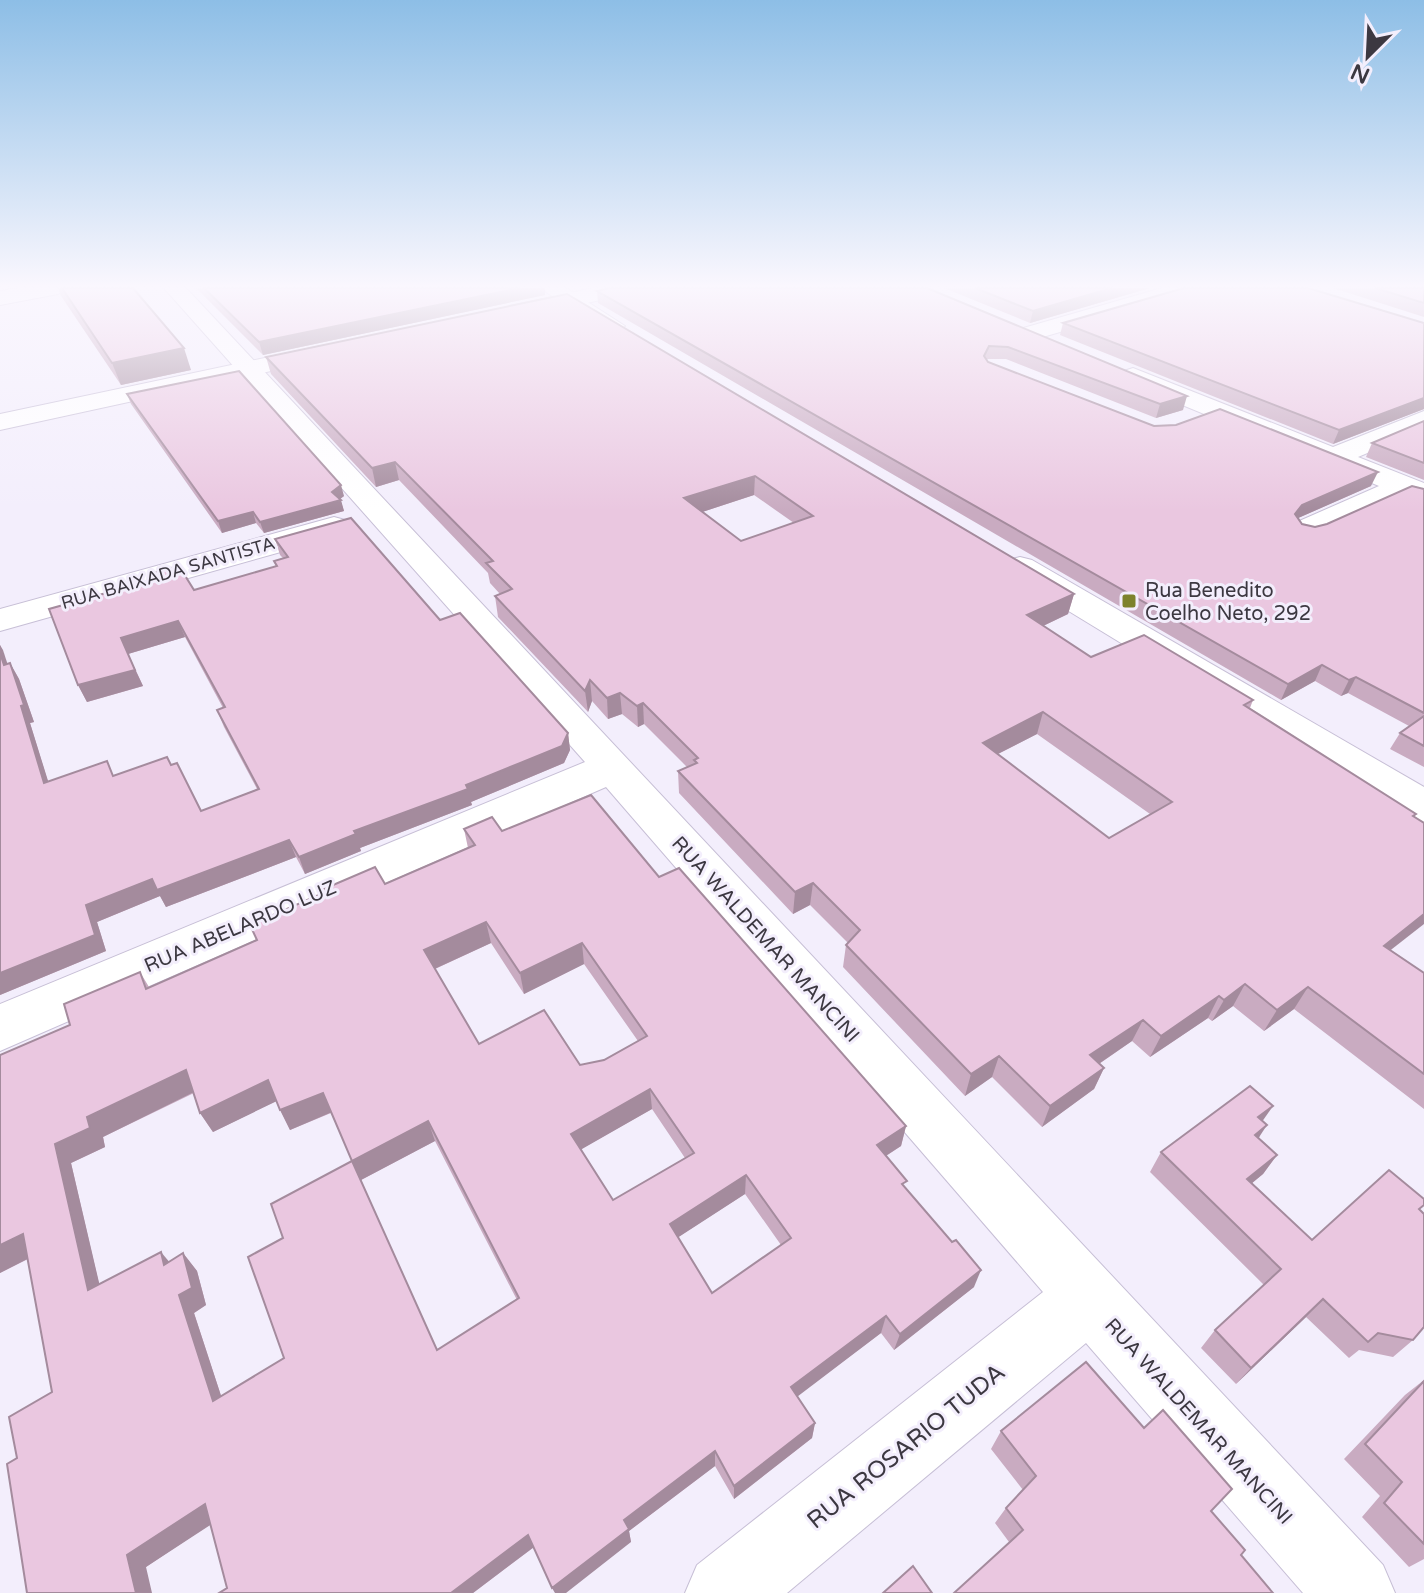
<svg xmlns="http://www.w3.org/2000/svg" width="1424" height="1593" viewBox="0 0 1424 1593" font-family="'Varela Round',sans-serif">
	<style>
		.lines { fill: none; stroke-linecap: round; stroke-linejoin: round }
		.minor-casing { stroke: #c7bfd6; stroke-width: 2 }
		.major-casing { stroke: #c7bfd6; stroke-width: 2 }
		.minor { fill: #fff; fill-rule: evenodd }
		.major { fill: #fff; fill-rule: evenodd }
		.wall { fill: #c9abc1; fill-rule: evenodd }
		.shaded-wall { fill: #a48b9d }
		.building { fill: #eac7e0; stroke: #a48b9d; stroke-width: 2; fill-rule: evenodd }
		.poi-dot { fill: #7d822c; stroke: #f3eefc; stroke-width: 3 }
		.labels { text-anchor: middle; stroke-width: 6; stroke-linejoin: round; paint-order: stroke }
		.far-street-label { font-size: 18px; fill: #3c3841; stroke: #f3eefc }
		.poi-label { font-size: 20px; fill: #3c3841; stroke: #f3eefc; text-anchor: start }
		.street-label { font-size: 20px; fill: #3c3841; stroke: #f3eefc }
		.near-street-label { font-size: 24px; fill: #3c3841; stroke: #f3eefc }
	</style>
	<rect width="100%" height="100%" fill="#f3eefc"/>
	<g class="lines">
		<defs>
			<g id="minor">
				<path d="M19,288H68L58,294L0,305V291Z"/>
				<path d="M164,288H186L1383,1565L1395,1593H1303L1086,1343L787,1593H685L697,1565L1043,1292L606,787L0,1051V1004L585,762Z"/>
				<path d="M540,288H566L625,326L614,333L606,331Z"/>
				<path d="M1162,288H1196L1194,293L1036,339H1020L1016,334L1020,329Z"/>
				<path d="M1133,368L1333,447L1424,411V429L1358,457L1424,483V503L1405,497L1319,536L1308,539L1297,536L1292,529L1297,522L1379,486L1124,381L1120,376L1124,371Z"/>
				<path d="M334,517L345,520L350,527L345,534L0,631V609Z"/>
				<path d="M1020,557L1032,560L1424,787V822L1408,818L1008,574L1003,567L1008,560Z"/>
			</g>
			<g id="major">
				<path d="M593,288H634L632,293L519,318L508,311L511,306Z"/>
				<path d="M326,345L338,352L335,357L0,430V414Z"/>
			</g>
		</defs>
		<use href="#minor" class="minor-casing"/>
		<use href="#major" class="major-casing"/>
		<use href="#minor" class="minor"/>
		<use href="#major" class="major"/>
	</g>
	<g class="wall">
		<path d="M58,288H133L191,370L121,385L61,296Z"/>
		<path d="M196,288H545V295L263,355Z"/>
		<path d="M927,288L1183,410L1156,418L1006,359H987L988,362L1154,426L1371,486L1298,518L1302,524L1315,527L1327,524L1424,489V767L1390,749L1400,733L1409,726L1348,693L1341,696L1315,681L1281,700L598,303L597,291Z"/>
		<path d="M944,288H1150L1030,323Z"/>
		<path d="M1333,288H1424V317Z"/>
		<path d="M567,294L1074,594L1068,614L1043,626L1091,657L1253,700L1250,708L1416,814L1414,817L1391,950L1424,973V1109L1294,1009L1264,1031L1233,1006L1212,1021L1208,1018L1150,1057L1132,1041L1099,1064L1104,1068L1094,1089L1042,1127L992,1077L965,1096L843,967L846,945L848,943L810,905L793,914L679,793L678,771L687,767L644,724L638,727L622,714L608,719L592,701L588,712L498,617L495,596L500,594L490,583L488,573L399,480L376,487L271,374L266,357ZM754,495L794,523L741,541L702,512ZM1037,734L1150,814L1109,838L998,754Z"/>
		<path d="M1063,323H1424V409L1333,444L1060,335Z"/>
		<path d="M127,394L344,496L340,499L344,511L264,533L256,523L222,533L131,404Z"/>
		<path d="M1424,421V480L1366,457L1372,443Z"/>
		<path d="M275,539L440,620L568,733L570,750L564,763L471,802L472,805L360,848L361,851L305,874L296,857L166,907L160,896L97,922L106,951L0,995V645L7,664L10,663L19,679L34,722L30,723L48,782L114,775L171,765L201,811L257,789L224,727L217,710L223,708L185,637L128,654L143,686L87,702L78,685L194,590L276,567L274,561L283,558L280,555Z"/>
		<path d="M464,829L502,831L659,877L906,1126L901,1146L886,1156L905,1188L974,1287L894,1350L881,1333L797,1396L815,1423L812,1438L734,1499L715,1466L629,1531L631,1542L534,1547L473,1593H219L227,1588L210,1524L146,1567L17,1458L52,1392L28,1259L0,1273V1055L70,1025L140,972L149,987L468,848ZM491,943L524,994L584,964L638,1041L604,1060L580,1065L479,1044L435,969ZM194,1093L200,1113L213,1132L276,1101L290,1130L331,1113L352,1161L283,1238L284,1358L221,1396L194,1313L206,1305L197,1271L183,1253L169,1262L99,1284L71,1163L105,1147L103,1137ZM652,1109L685,1158L613,1200L581,1149ZM435,1141L517,1300L437,1350L361,1180ZM745,1194L781,1245L712,1293L678,1237Z"/>
		<path d="M1263,1121L1259,1138L1277,1155L1263,1174L1252,1183L1312,1240L1419,1210L1413,1340L1393,1357L1359,1350L1349,1358L1306,1317L1236,1384L1201,1348L1215,1330L1264,1285L1150,1172L1161,1152Z"/>
		<path d="M1424,1380V1559L1409,1567L1362,1517L1380,1496L1344,1459L1405,1395Z"/>
		<path d="M1001,1431L1211,1511L1241,1555L1009,1542L995,1523L1006,1508L1023,1490L991,1449Z"/>
	</g>
	<g class="shaded-wall">
		<path d="M520,288H545V295L263,355L259,342Z"/>
		<path d="M1112,288H1150L1030,323L1033,311Z"/>
		<path d="M184,348L191,370L121,385L112,363Z"/>
		<path d="M1187,396L1183,410L1156,418L1160,404Z"/>
		<path d="M1424,398V409L1333,444L1339,430Z"/>
		<path d="M395,462L399,480L376,487L372,468Z"/>
		<path d="M1378,472L1371,486L1296,519L1295,514L1302,505Z"/>
		<path d="M755,476L754,495L684,518V498Z"/>
		<path d="M341,485L344,496L336,502L341,500L344,511L264,533L260,522L332,492Z"/>
		<path d="M253,512L256,523L222,533L218,521Z"/>
		<path d="M1074,594L1068,614L1022,636L1027,615Z"/>
		<path d="M178,621L185,637L128,654L143,686L87,702L78,685L121,638Z"/>
		<path d="M0,645L3,650L13,681L4,665L0,653Z"/>
		<path d="M10,663L19,679L34,722L30,723L54,800L44,783L21,706Z"/>
		<path d="M1322,665L1315,681L1281,700L1288,684Z"/>
		<path d="M1356,677L1348,693L1341,696L1349,680Z"/>
		<path d="M590,680L592,701L588,712L585,691Z"/>
		<path d="M620,693L622,714L608,719L607,698Z"/>
		<path d="M643,703L644,724L638,727L637,706Z"/>
		<path d="M1043,712L1037,734L978,764L983,743Z"/>
		<path d="M568,733L570,750L564,763L471,802L472,805L360,848L361,851L305,874L299,857L354,831L466,785Z"/>
		<path d="M289,840L296,857L166,907L160,896L97,922L106,951L0,995V973L86,905L152,879Z"/>
		<path d="M813,883L810,905L793,914L795,892Z"/>
		<path d="M1424,914V924L1369,967L1384,946Z"/>
		<path d="M486,922L491,943L430,971L424,950Z"/>
		<path d="M582,943L584,964L524,994L520,973Z"/>
		<path d="M1245,984L1233,1006L1212,1021L1224,1000Z"/>
		<path d="M1308,987L1294,1009L1264,1031L1277,1010Z"/>
		<path d="M1219,996L1208,1018L1150,1057L1161,1036Z"/>
		<path d="M1143,1020L1132,1041L1081,1076L1090,1055Z"/>
		<path d="M999,1056L992,1077L965,1096L971,1074Z"/>
		<path d="M1104,1068L1094,1089L1042,1127L1050,1106Z"/>
		<path d="M186,1070L198,1090L103,1137L105,1147L71,1163L105,1308L88,1290L55,1144L87,1117Z"/>
		<path d="M268,1080L279,1100L213,1132L200,1113Z"/>
		<path d="M650,1089L652,1109L575,1153L571,1134Z"/>
		<path d="M323,1093L332,1112L290,1130L280,1110Z"/>
		<path d="M1273,1106L1259,1126L1258,1117Z"/>
		<path d="M428,1121L435,1141L361,1180L352,1161Z"/>
		<path d="M1267,1125L1254,1145L1255,1135Z"/>
		<path d="M906,1126L901,1146L873,1164L877,1145Z"/>
		<path d="M1277,1155L1263,1174L1234,1198L1247,1179Z"/>
		<path d="M746,1175L745,1194L671,1242L670,1224Z"/>
		<path d="M23,1234L41,1252L0,1273V1245Z"/>
		<path d="M161,1252L176,1270L164,1265Z"/>
		<path d="M183,1253L197,1271L206,1305L194,1313L228,1417L213,1401L179,1295Z"/>
		<path d="M981,1270L974,1287L894,1350L900,1334Z"/>
		<path d="M1323,1299L1306,1317L1236,1384L1251,1368Z"/>
		<path d="M886,1316L881,1333L789,1403L791,1387Z"/>
		<path d="M815,1423L812,1438L734,1499V1486Z"/>
		<path d="M715,1451V1466L629,1531L631,1542L566,1593H555L552,1588L624,1520Z"/>
		<path d="M205,1504L221,1518L146,1567L152,1593H136L127,1555Z"/>
		<path d="M528,1535L534,1547L473,1593H451Z"/>
	</g>
	<g class="building">
		<path d="M62,288H133L184,348L112,363Z"/>
		<path d="M204,288H520L259,342Z"/>
		<path d="M609,288H927L1187,396L1160,404L1008,347L989,346L984,356L988,362L1154,426L1176,425L1220,409L1378,472L1302,505L1295,514L1302,524L1315,527L1327,524L1412,486L1424,489V713L1356,677L1349,680L1322,665L1288,684L597,291Z"/>
		<path d="M975,288H1112L1033,311Z"/>
		<path d="M1184,288H1308L1424,323V398L1339,430L1063,323Z"/>
		<path d="M1375,288H1424V303Z"/>
		<path d="M567,294L1074,594L1027,615L1091,657L1144,635L1253,700L1244,705L1416,814L1413,816L1424,823V914L1384,946L1424,973V1074L1308,987L1277,1010L1245,984L1224,1000L1219,996L1161,1036L1143,1020L1090,1055L1104,1068L1050,1106L999,1056L971,1074L846,945L860,930L813,883L795,892L678,771L697,763L694,760L698,758L643,703L637,706L620,693L607,698L590,680L585,691L495,596L512,589L486,563L493,561L395,462L372,468L266,357ZM755,476L813,516L741,541L684,498ZM1043,712L1172,802L1109,838L983,743Z"/>
		<path d="M239,371L341,485L332,492L341,500L260,522L253,512L218,521L127,394Z"/>
		<path d="M1424,421V463L1372,443Z"/>
		<path d="M351,518L440,620L460,613L568,733L562,746L466,785L468,789L354,831L356,834L299,857L289,840L157,890L152,879L86,905L95,935L0,973V653L4,665L10,663L24,705L21,706L44,783L107,761L113,776L167,757L171,765L177,763L201,811L259,789L217,710L225,707L178,621L121,638L135,670L78,685L49,609L156,579L153,573L179,566L194,590L277,566L274,561L288,557L275,539Z"/>
		<path d="M1424,716V746L1400,733Z"/>
		<path d="M591,795L659,877L679,868L906,1126L877,1145L907,1181L902,1184L952,1242L956,1240L981,1270L900,1334L886,1316L791,1387L815,1423L734,1486L715,1451L624,1520L629,1529L552,1588L528,1535L451,1593H219L227,1588L205,1504L127,1555L136,1593H27L7,1464L17,1458L9,1417L52,1392L23,1234L0,1245V1055L70,1025L64,1004L140,972L146,989L257,940L250,925L321,894L319,891L375,867L385,884L475,845L464,829L492,817L502,831ZM486,922L520,973L582,943L647,1036L604,1060L580,1065L544,1010L479,1044L424,950ZM186,1070L200,1113L268,1080L280,1110L323,1093L352,1161L271,1204L283,1238L248,1257L284,1358L213,1401L179,1295L192,1288L183,1253L164,1265L161,1252L88,1290L55,1144L90,1128L87,1117ZM650,1089L694,1153L613,1200L571,1134ZM428,1121L519,1298L437,1350L352,1161ZM746,1175L791,1238L712,1293L670,1224Z"/>
		<path d="M1250,1086L1273,1106L1258,1117L1267,1125L1255,1135L1277,1155L1247,1179L1312,1240L1389,1170L1424,1199V1205L1419,1209L1424,1214V1327L1413,1340L1378,1333L1368,1342L1323,1299L1251,1368L1215,1330L1281,1269L1161,1152Z"/>
		<path d="M1086,1362L1144,1428L1163,1410L1232,1489L1211,1511L1245,1550L1241,1555L1273,1593H954L1023,1530L1006,1508L1036,1476L1001,1431Z"/>
		<path d="M1424,1381V1544L1384,1503L1402,1482L1365,1444Z"/>
		<path d="M913,1566L932,1593H883Z"/>
	</g>
	<linearGradient id="sky" x2="0" y2="1"><stop stop-color="#8dbee6"/><stop offset="0.56" stop-color="#faf7fe"/><stop offset="1" stop-color="#faf7fe" stop-opacity="0"/></linearGradient>
	<rect width="1424" height="511" fill="url(#sky)"/>
	<rect class="poi-dot" x="1121" y="593" width="16" height="16" rx="4"/>
	<g class="labels">
		<g class="far-street-label">
			<text transform="translate(168 573) rotate(-16)" y="6">RUA BAIXADA SANTISTA</text>
		</g>
		<g class="poi-label">
			<text x="1145" y="597">Rua Benedito<tspan x="1145" dy="23">Coelho Neto, 292</tspan></text>
		</g>
		<g class="street-label">
			<text transform="translate(240 926) rotate(-23)" y="7">RUA ABELARDO LUZ</text>
			<text transform="translate(766 939) rotate(48)" y="7">RUA WALDEMAR MANCINI</text>
			<text transform="translate(1199 1421) rotate(48)" y="7">RUA WALDEMAR MANCINI</text>
		</g>
		<g class="near-street-label">
			<text transform="translate(906 1446) rotate(-39)" y="8">RUA ROSARIO TUDA</text>
		</g>
	</g>
	<g transform="translate(1368 56) rotate(204)" stroke="#f3eefc" stroke-width="6" paint-order="stroke">
	<path d="M0-6L14 30L0 20L-14 30Z" fill="#3c3841"/>
	<text y="-12" font-size="22" font-weight="bold" text-anchor="middle" fill="#3c3841">N</text>
	</g>
</svg>
